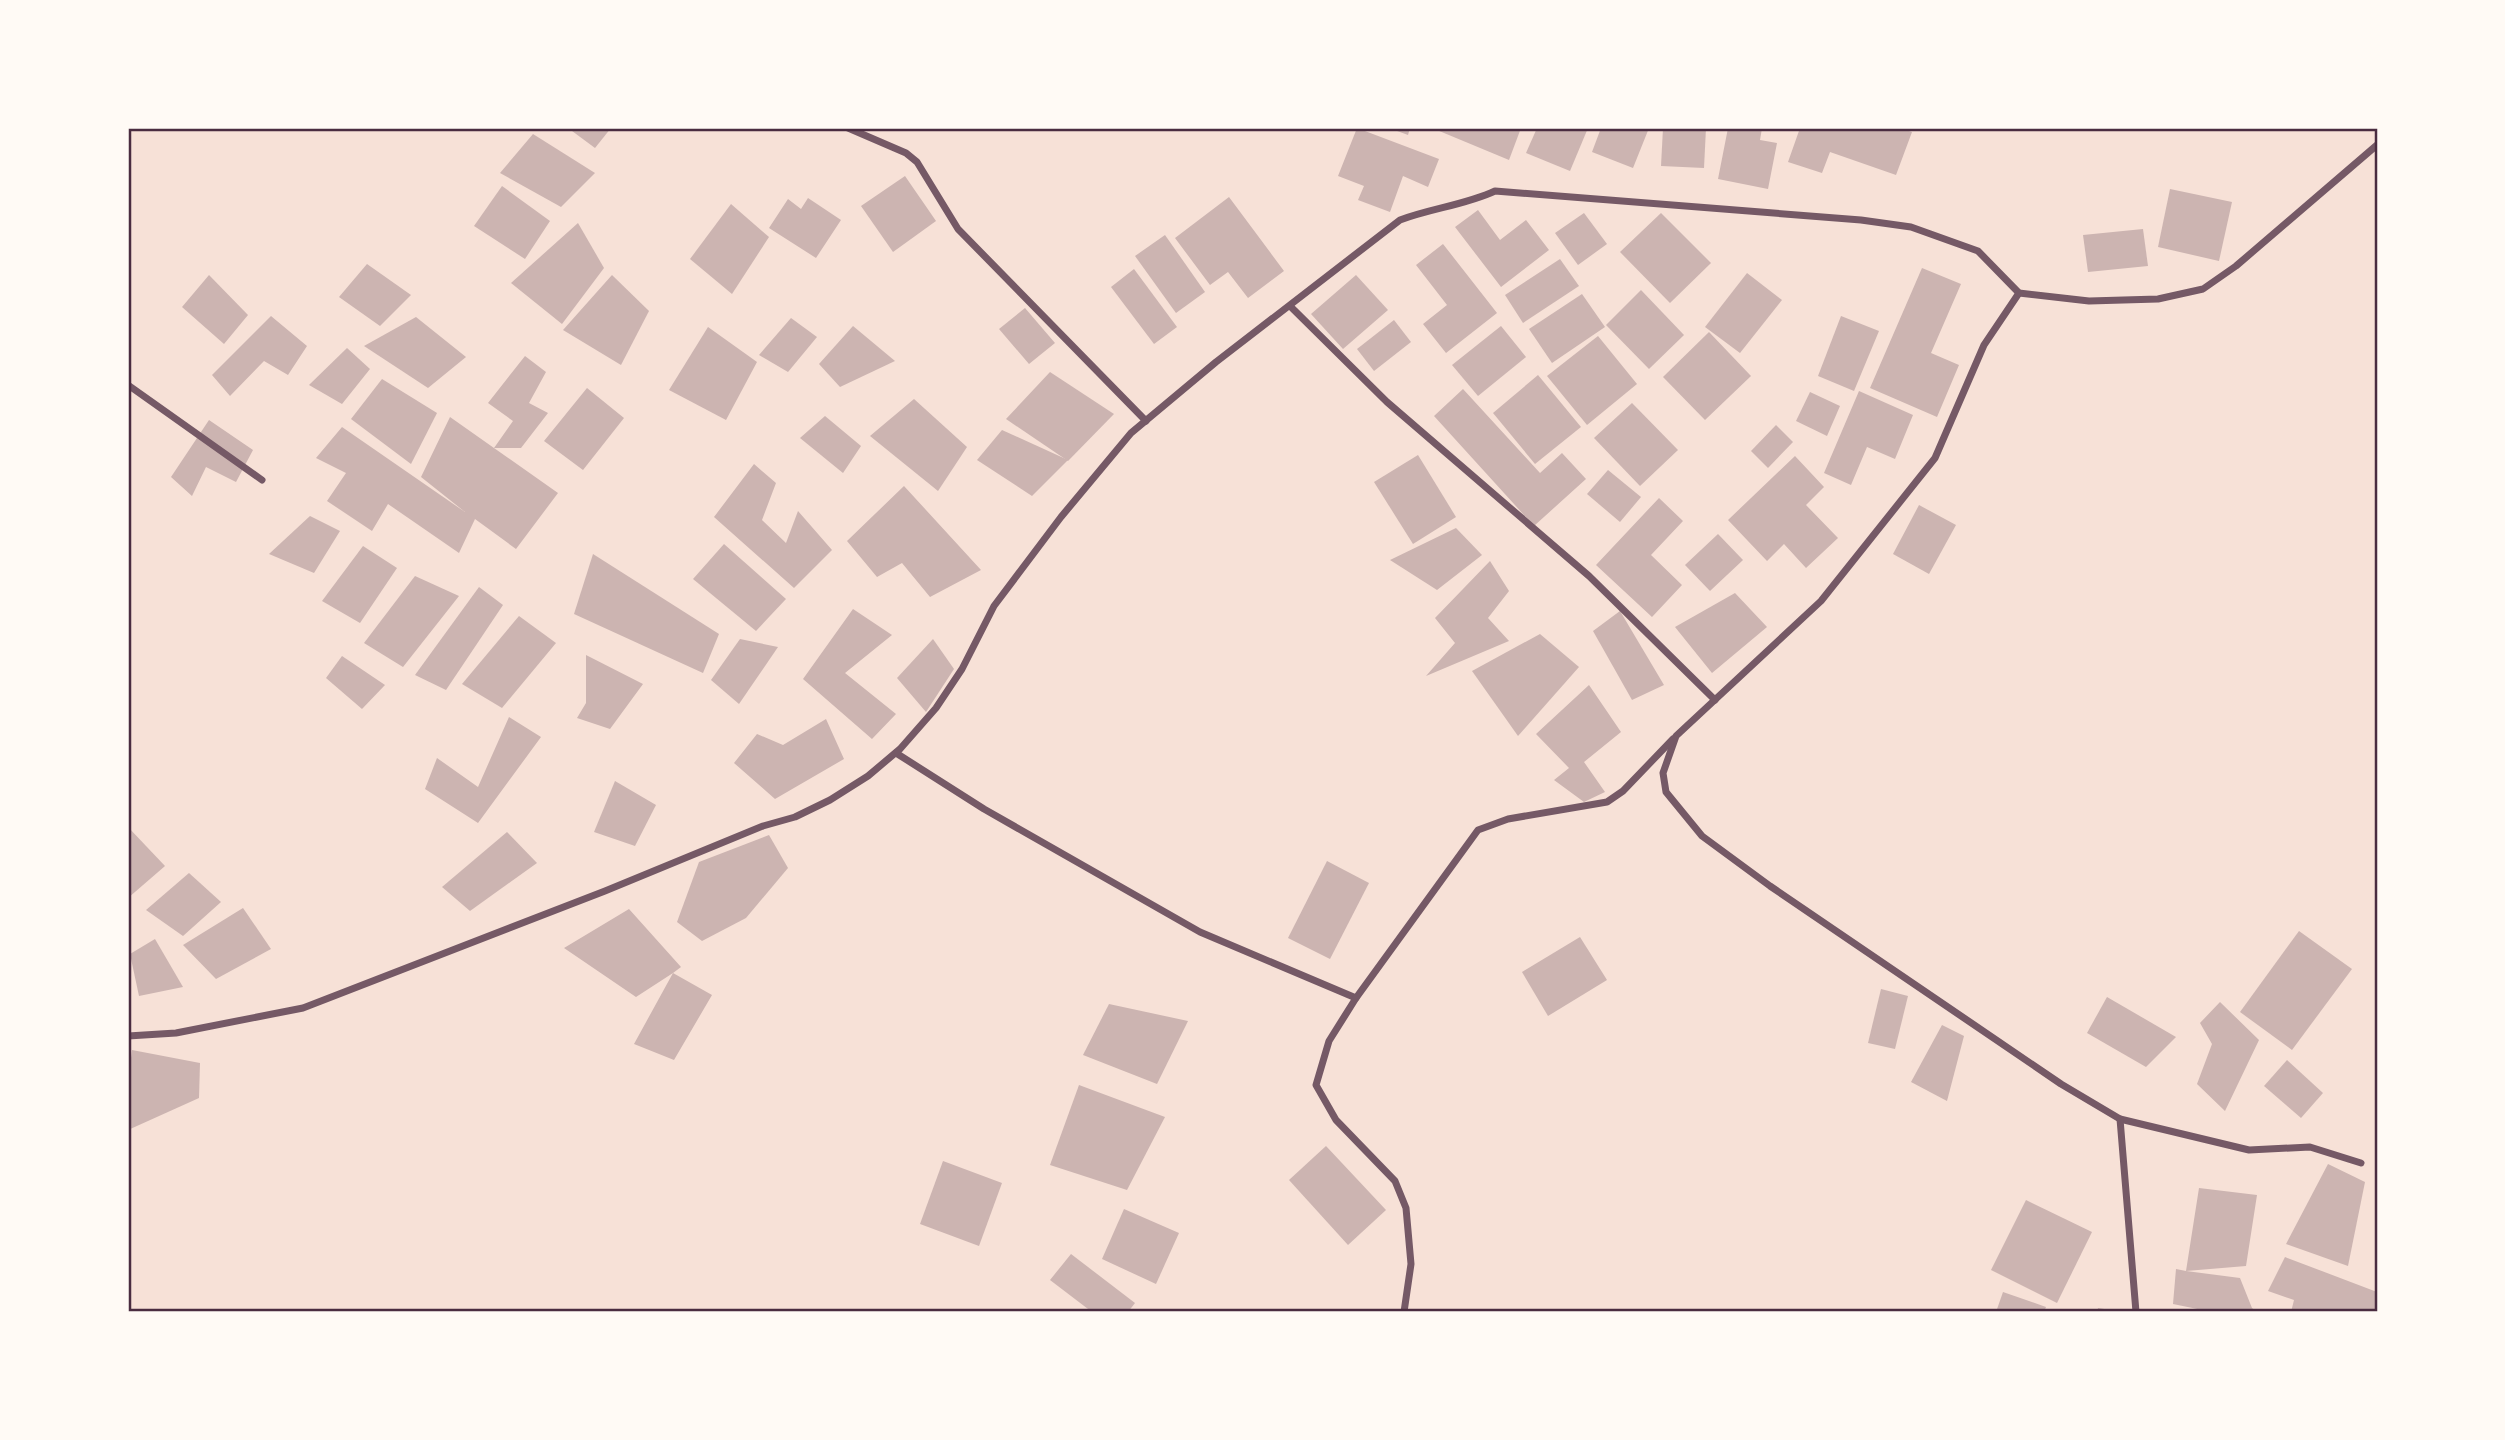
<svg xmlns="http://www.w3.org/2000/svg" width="2505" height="1440" viewBox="0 0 2505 1440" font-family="Signika,sans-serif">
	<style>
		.building { fill: #ccb4b1 }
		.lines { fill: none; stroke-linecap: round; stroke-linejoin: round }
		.minor { stroke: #755966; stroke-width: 7 }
		.neatline { fill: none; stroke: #4a2c40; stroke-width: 2.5 }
	</style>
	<rect width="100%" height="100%" fill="#f7e1d7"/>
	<g class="building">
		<path d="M568,128H611L595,148Z"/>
		<path d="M1357,128L1439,159L1428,187L1403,176L1390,212L1358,200L1364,186L1338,176Z"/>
		<path d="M1389,128H1410L1408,135Z"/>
		<path d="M1432,128H1521L1509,160Z"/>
		<path d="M1537,128H1588L1570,171L1526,153Z"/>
		<path d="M1601,128H1649L1633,168L1592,152Z"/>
		<path d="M1663,128H1706L1704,168L1661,166Z"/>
		<path d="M1728,128H1762L1760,140L1777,143L1768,189L1718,179Z"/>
		<path d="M1800,128H1900L1912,132L1896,175L1830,152L1822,173L1788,162Z"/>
		<path d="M533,134L595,173L561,207L500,173Z"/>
		<path d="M905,176L936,221L893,252L861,206Z"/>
		<path d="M502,186L550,221L525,259L474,226Z"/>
		<path d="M2170,189L2232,202L2219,261L2158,247Z"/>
		<path d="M1229,197L1284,271L1248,298L1228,272L1210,285L1175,238Z"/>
		<path d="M808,198L841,220L816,258L769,228L788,199L801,209Z"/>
		<path d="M731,204L769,237L732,294L690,259Z"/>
		<path d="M1478,210L1500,240L1526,220L1549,250L1501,287L1455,227Z"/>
		<path d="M1584,213L1607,244L1578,265L1555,233Z"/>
		<path d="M1661,213L1711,263L1670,303L1620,252Z"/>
		<path d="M578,223L604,268L562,324L511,283Z"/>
		<path d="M2143,229L2148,266L2088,272L2083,235Z"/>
		<path d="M1165,235L1205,292L1176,313L1135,256Z"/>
		<path d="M1443,244L1497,313L1446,353L1423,324L1447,305L1416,265Z"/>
		<path d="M1560,259L1579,286L1523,323L1505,295Z"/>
		<path d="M367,264L411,295L380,326L339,297Z"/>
		<path d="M1922,268L1961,284L1931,353L1959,365L1937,417L1870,388Z"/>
		<path d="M1134,269L1177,327L1154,344L1111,287Z"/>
		<path d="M1747,273L1782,300L1740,353L1705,327Z"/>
		<path d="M209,275L248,315L224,344L182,307Z"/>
		<path d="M612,275L649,311L621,365L563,330Z"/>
		<path d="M1356,275L1388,310L1343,349L1311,314Z"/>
		<path d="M1641,290L1684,335L1649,369L1606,325Z"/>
		<path d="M1582,294L1605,327L1552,363L1529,329Z"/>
		<path d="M1025,308L1055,343L1029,364L999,329Z"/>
		<path d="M271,316L307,346L288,375L264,361L230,396L212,375Z"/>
		<path d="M1841,316L1879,331L1854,391L1818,376Z"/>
		<path d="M416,317L466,357L428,388L364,346Z"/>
		<path d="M791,318L817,337L788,372L759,355Z"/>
		<path d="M1394,320L1411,342L1374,371L1357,349Z"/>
		<path d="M853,326L895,361L840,387L819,364Z"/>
		<path d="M1501,326L1526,357L1478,396L1452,365Z"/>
		<path d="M708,327L757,362L726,420L669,390Z"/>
		<path d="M1709,332L1751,376L1705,420L1663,377Z"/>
		<path d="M1598,336L1637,384L1587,425L1547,376Z"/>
		<path d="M347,348L370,369L342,404L309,385Z"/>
		<path d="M525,356L546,372L529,403L548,413L521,448H494L558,493L516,549L475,519L459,553L388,504L372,531L327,501L346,473L316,458L342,427L465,512L421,477L450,417L494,448L513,421L488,403Z"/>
		<path d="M1050,372L1114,414L1068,461L1006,419Z"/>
		<path d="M1538,375L1581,427L1535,464L1493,413Z"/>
		<path d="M382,379L437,413L411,464L351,419Z"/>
		<path d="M587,388L624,418L583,470L544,441Z"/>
		<path d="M1463,389L1540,473L1562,453L1586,479L1534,526L1434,416Z"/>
		<path d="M1859,391L1913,415L1895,459L1867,447L1851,485L1824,473Z"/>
		<path d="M1810,392L1840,406L1827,436L1796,421Z"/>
		<path d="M914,399L967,447L938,491L870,436Z"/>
		<path d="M1632,403L1678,450L1640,486L1594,438Z"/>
		<path d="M825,416L861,446L843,473L800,438Z"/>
		<path d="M209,420L253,450L236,482L206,467L192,496L171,477Z"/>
		<path d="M1776,425L1793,442L1768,468L1751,451Z"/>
		<path d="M1002,430L1068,460L1032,496L977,460Z"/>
		<path d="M1418,455L1456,517L1413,544L1374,482Z"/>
		<path d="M1795,456L1824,487L1806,505L1838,538L1806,568L1784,544L1767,561L1728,520Z"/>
		<path d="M754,464L776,483L762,520L786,543L798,511L832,550L794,588L714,517Z"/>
		<path d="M1608,470L1641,497L1620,522L1587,494Z"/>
		<path d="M904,486L981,570L930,597L902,563L877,577L847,541Z"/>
		<path d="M1659,498L1683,521L1651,555L1682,585L1652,617L1596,565Z"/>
		<path d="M1919,505L1956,525L1929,574L1893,554Z"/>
		<path d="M310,516L340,531L314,573L269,554Z"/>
		<path d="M1456,528L1482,555L1437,590L1390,560Z"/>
		<path d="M1718,534L1743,560L1710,591L1685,565Z"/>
		<path d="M724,544L786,599L756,631L693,579Z"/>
		<path d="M363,546L397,568L360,623L322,601Z"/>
		<path d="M593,554L719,634L703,673L574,614Z"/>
		<path d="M1490,561L1509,591L1488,618L1509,641L1426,676L1455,643L1435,618Z"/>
		<path d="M415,576L459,596L403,667L364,643Z"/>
		<path d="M479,587L503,605L446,690L415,675Z"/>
		<path d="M1735,593L1767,627L1712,673L1675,627Z"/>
		<path d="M853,609L892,635L845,673L896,714L872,739L803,679Z"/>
		<path d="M1620,611L1664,685L1632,700L1593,631Z"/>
		<path d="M519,616L556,643L502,708L462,684Z"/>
		<path d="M1540,634L1579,667L1518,736L1472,671Z"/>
		<path d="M740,639L778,647L739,704L711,680Z"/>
		<path d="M933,639L954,669L926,712L897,678Z"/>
		<path d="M586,655L643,684L610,729L577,718L586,703Z"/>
		<path d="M342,656L385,685L362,709L326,678Z"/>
		<path d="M1589,685L1621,732L1584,762L1605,792L1584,802L1554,780L1569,768L1536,734Z"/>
		<path d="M509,717L541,737L478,823L425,789L437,758L478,787Z"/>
		<path d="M826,719L844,759L775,799L734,763L757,734L783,745Z"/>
		<path d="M615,781L656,805L635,846L594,832Z"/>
		<path d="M128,827L165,866L128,898Z"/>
		<path d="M507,832L537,863L470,911L442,887Z"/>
		<path d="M769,835L788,868L746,918L702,941L677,922L699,862Z"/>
		<path d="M1327,861L1369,883L1330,959L1288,938Z"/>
		<path d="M189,873L221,902L183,936L146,910Z"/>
		<path d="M243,908L271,949L216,979L183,945Z"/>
		<path d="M629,909L681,967L673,973L712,995L674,1060L634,1044L673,973L636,997L564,948Z"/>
		<path d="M2299,931L2352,969L2292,1050L2240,1012Z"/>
		<path d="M1580,937L1607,980L1548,1016L1522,972Z"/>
		<path d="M155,939L183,987L139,996L130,954Z"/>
		<path d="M1881,989L1908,996L1895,1049L1868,1043Z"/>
		<path d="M2107,997L2176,1037L2146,1067L2087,1033Z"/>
		<path d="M2220,1002L2259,1040L2225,1111L2197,1084L2212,1044L2200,1023Z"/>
		<path d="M1109,1004L1188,1021L1157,1084L1083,1055Z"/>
		<path d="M1942,1025L1964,1036L1947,1101L1911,1082Z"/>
		<path d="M132,1050L200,1063L199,1098L128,1130V1081Z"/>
		<path d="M2287,1060L2323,1093L2301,1118L2264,1086Z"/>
		<path d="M1079,1085L1165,1117L1127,1190L1050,1165Z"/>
		<path d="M1326,1146L1386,1210L1348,1245L1289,1180Z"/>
		<path d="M943,1161L1002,1183L979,1246L920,1224Z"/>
		<path d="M2328,1164L2365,1182L2348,1266L2286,1244Z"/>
		<path d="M2199,1188L2257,1195L2246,1266L2186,1271L2240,1278L2252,1308L2257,1312H2212L2173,1304L2176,1269L2186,1271Z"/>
		<path d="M2026,1200L2092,1232L2057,1303L1991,1270Z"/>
		<path d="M1124,1209L1179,1233L1156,1284L1102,1259Z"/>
		<path d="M1071,1254L1135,1303L1128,1312H1092L1050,1280Z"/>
		<path d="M2285,1257L2377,1292V1312H2291L2294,1300L2268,1291Z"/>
		<path d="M2003,1292L2046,1307L2044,1312H1996Z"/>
		<path d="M2098,1308L2117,1311L2116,1312H2097Z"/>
	</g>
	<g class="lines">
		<g class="minor">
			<path d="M848,128L906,153L917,162L958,229L1146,421"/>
			<path d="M2019,293L1984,345L1935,458L1821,601L1676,736L1663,773L1666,792L1702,836L1770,886L2061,1084L2120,1119L2249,1150L2310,1147L2361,1163"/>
			<path d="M1291,307L1387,402L1589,576L1715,700"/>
			<path d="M128,385L262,480"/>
			<path d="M896,753L984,809L1200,932L1356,998"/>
			<path d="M128,1036L176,1033L303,1008L605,891L763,826L795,817L830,800L868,776L900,749L936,708L962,669L994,606L1061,517L1131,433L1216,362L1400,220C1432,208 1465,205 1495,191L1861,220L1911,227L1978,251L2019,293L2089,301L2158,299L2203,289L2236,266L2377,145"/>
			<path d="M2120,1119L2136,1312"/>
			<path d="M1404,1312L1411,1264L1406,1208L1395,1181L1336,1120L1316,1085L1329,1041L1356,998L1478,830L1508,819L1607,802L1623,791L1673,739"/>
		</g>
	</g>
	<rect width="2505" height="1440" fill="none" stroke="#fffaf5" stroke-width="259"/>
	<rect x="130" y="130" width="2246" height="1180" class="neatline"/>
</svg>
